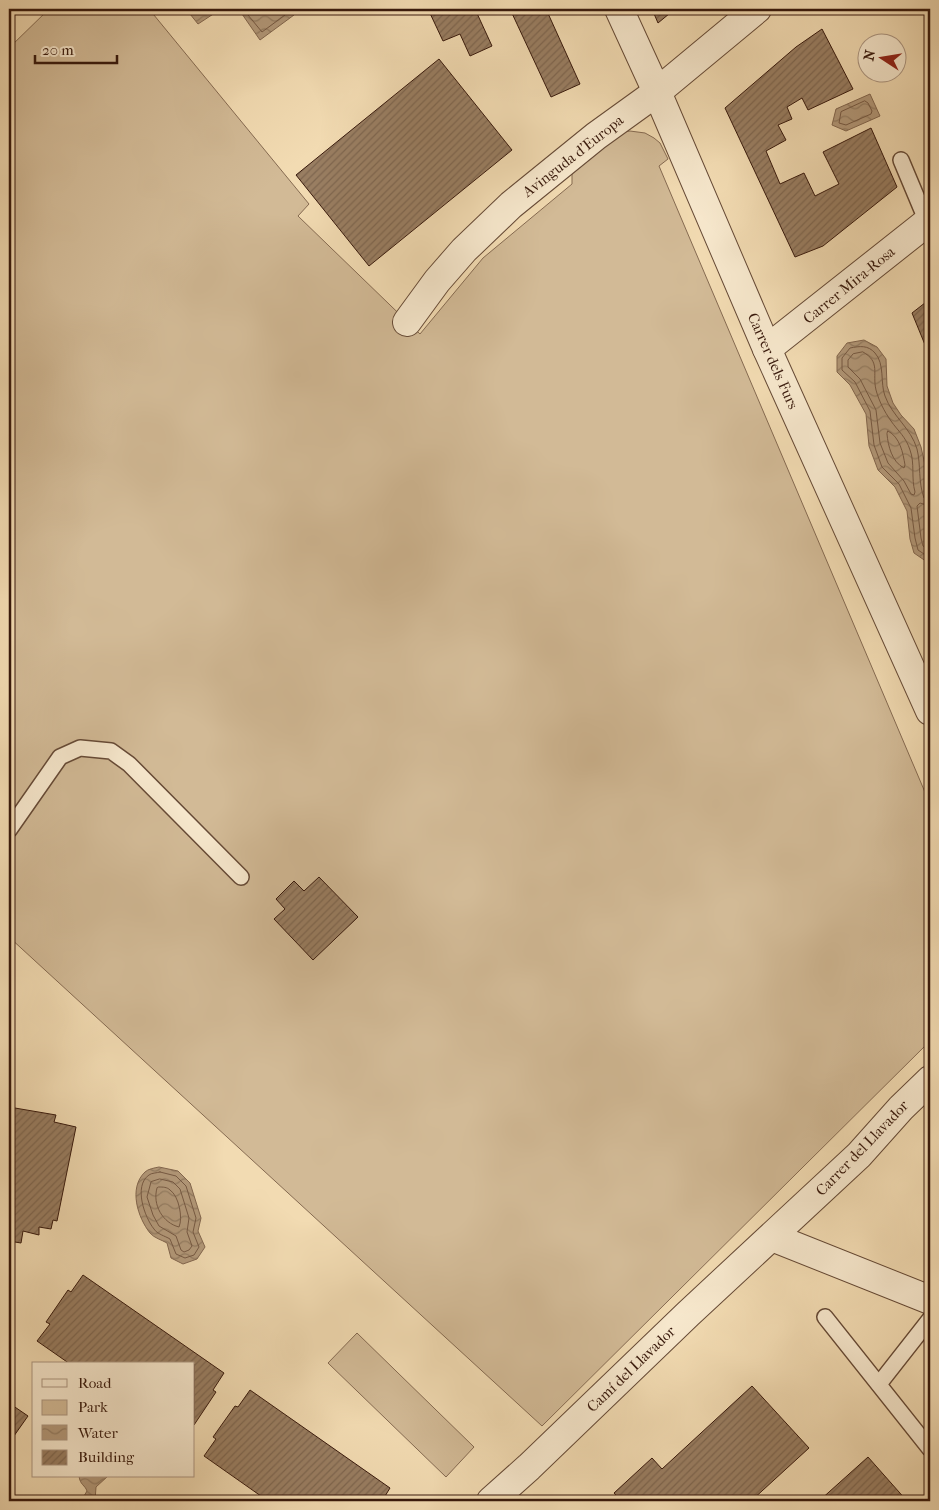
<svg xmlns="http://www.w3.org/2000/svg" width="939" height="1510" viewBox="0 0 939 1510" font-family="'IM FELL French Canon',serif">
	<style>
		.green { fill: #d2ba96; stroke: #856a51 }
		.water { fill: url(#water-waves); stroke: #82664e }
		.lines { fill: none; stroke-linecap: round; stroke-linejoin: round }
		.shore { stroke: #765943; stroke-width: 1 }
		.building { fill: url(#building-hatch); stroke: #38190c }
		.service-casing { stroke: #664a36; stroke-width: 18 }
		.minor-casing { stroke: #664a36; stroke-width: 30 }
		.service { stroke: #f7e8cd; stroke-width: 15 }
		.minor { stroke: #f7e8cd; stroke-width: 28 }
		.labels { text-anchor: middle; stroke-width: 4; stroke-linejoin: round; paint-order: stroke }
		.street-label { font-size: 15px; fill: #38190c; stroke: #f7e8cd }
	</style>
	<defs>
		<pattern id="water-waves" width="16" height="10" patternUnits="userSpaceOnUse" patternTransform="scale(1.25)"><rect width="16" height="10" fill="#b3997a"/><path d="M0 5q4-4 8 0t8 0" fill="none" stroke="#937c62"/></pattern>
		<pattern id="building-hatch" width="6" height="6" patternUnits="userSpaceOnUse" patternTransform="scale(1.25)"><rect width="6" height="6" fill="#997e62"/><path d="M-1 1l2-2M0 6l6-6M5 7l2-2" fill="none" stroke="#7e664f"/></pattern>
	</defs>
	<rect width="100%" height="100%" fill="#f2dbb2"/>
	<filter id="stains"><feTurbulence type="fractalNoise" baseFrequency=".004" numOctaves="4"/><feColorMatrix values="0 0 0 0 .2 0 0 0 0 .09 0 0 0 0 .02 0 0 0 .5 -.17"/></filter>
	<radialGradient id="worn" r=".72"><stop offset=".6" stop-color="#630" stop-opacity="0"/><stop offset="1" stop-color="#630" stop-opacity=".3"/></radialGradient>
	<g class="green">
		<path d="M49,9H149L309,204L298,216L420,334L483,258L572,184V169L617,133L630,131L645,133L654,138L660,143L668,159L659,166L930,804V1041L542,1426L9,937V48Z"/>
		<path d="M357,1333L474,1447L446,1477L328,1363Z"/>
	</g>
	<g class="water">
		<path d="M186,9H289L294,15L260,40L242,14L221,9L198,24Z"/>
		<path d="M870,94L880,116L846,131L832,125L836,109Z"/>
		<path d="M864,340L877,347L886,359L887,386L893,403L901,415L914,429L921,447L925,465V485L930,502V564L914,553L910,539L907,511L895,487L878,470L869,446L866,414L850,385L837,372V356L847,343Z"/>
		<path d="M159,1167L178,1171L190,1183L201,1218L198,1231L205,1247L197,1259L183,1264L171,1258L167,1243C162,1240 154,1238 150,1233C138,1218 128,1188 145,1172C148,1169 154,1168 159,1167Z"/>
		<path d="M79,1476H108L96,1487L95,1501H81L87,1491C85,1485 80,1485 79,1476Z"/>
	</g>
	<g class="lines">
		<g class="shore">
			<path d="M243,9L262,32L285,15V9"/>
			<path d="M865,101L868,103L872,111L871,114L846,125L839,123L841,112Z"/>
			<path d="M863,352C881,362 872,373 876,390C879,401 884,411 891,421C898,431 906,437 910,450C915,463 911,478 915,492L914,495L911,494L904,481L888,463L880,443L876,410L860,379L848,367V360L853,354Z"/>
			<path d="M888,431C900,437 903,453 905,465L904,468C892,462 888,446 887,434Z"/>
			<path d="M930,500L924,498C918,482 921,465 917,449C911,428 892,416 885,396C880,383 885,364 875,353C868,345 860,346 850,348L842,358V370L855,382L870,411L874,445L882,467L899,484L911,508L915,538L918,550L930,558"/>
			<path d="M930,506L920,503L917,506L921,538L923,546L930,551"/>
			<path d="M160,1172L176,1176L186,1186L196,1218L193,1232L199,1247L194,1255L185,1258L176,1254L170,1239C165,1236 157,1234 154,1229C145,1218 133,1186 149,1175C151,1173 157,1173 160,1172Z"/>
			<path d="M160,1179L173,1182L180,1189L189,1218L187,1232L192,1246L189,1250L184,1252L181,1250L176,1236L159,1226L153,1215L147,1197L151,1182Z"/>
			<path d="M159,1187C163,1187 167,1187 170,1190C179,1196 183,1218 179,1227C163,1223 152,1205 157,1188Z"/>
		</g>
	</g>
	<g class="building">
		<path d="M428,9H475L492,46L470,56L460,34L443,41Z"/>
		<path d="M510,9H546L580,84L551,97Z"/>
		<path d="M652,9H675L658,23Z"/>
		<path d="M822,29L853,89L808,110L802,98L787,107L792,119L778,125L786,140L766,151L780,184L804,173L815,196L839,184L823,152L871,128L897,187L823,246L795,257L725,108L796,47Z"/>
		<path d="M439,59L512,150L369,266L296,175Z"/>
		<path d="M930,299V357L912,313Z"/>
		<path d="M319,877L358,917L313,960L274,919L285,909L276,899L294,881L304,891Z"/>
		<path d="M9,1107L56,1115L54,1122L76,1127L57,1221L53,1220L51,1229L39,1227V1235L23,1231L21,1243L9,1241Z"/>
		<path d="M83,1275L224,1373L213,1390L216,1392L194,1425V1364H70L37,1341L50,1324L46,1322L68,1290L71,1292Z"/>
		<path d="M752,1386L809,1448L751,1501H621L614,1493L652,1458L662,1469Z"/>
		<path d="M250,1390L390,1488L382,1501H268L204,1456L216,1439L213,1437L235,1406L238,1407Z"/>
		<path d="M9,1403L28,1416L9,1443Z"/>
		<path d="M868,1457L907,1501H819Z"/>
	</g>
	<g class="lines">
		<defs>
			<g id="service">
				<path d="M901,160L927,222"/>
				<path d="M9,830L60,757L80,748L111,751L129,764L241,877"/>
				<path d="M825,1317L930,1449"/>
				<path d="M879,1384L930,1319"/>
			</g>
			<g id="minor">
				<path d="M619,9L657,92L767,349L930,711"/>
				<path d="M407,322L437,281L464,250L511,205L596,136L657,92L757,9"/>
				<path d="M767,349L930,220"/>
				<path d="M772,1237L930,1300"/>
				<path d="M491,1501L529,1467L688,1314L859,1155L901,1108L930,1080"/>
			</g>
		</defs>
		<use href="#service" class="service-casing"/>
		<use href="#minor" class="minor-casing"/>
		<use href="#service" class="service"/>
		<use href="#minor" class="minor"/>
	</g>
	<g class="labels">
		<g class="street-label">
			<text transform="translate(573 156) rotate(-38)" y="5">Avinguda d'Europa</text>
			<text transform="translate(849 285) rotate(-39)" y="5">Carrer Mira-Rosa</text>
			<text transform="translate(773 361) rotate(66)" y="5">Carrer dels Furs</text>
			<text transform="translate(862 1148) rotate(-46)" y="5">Carrer del Llavador</text>
			<text transform="translate(631 1369) rotate(-44)" y="5">Camí del Llavador</text>
		</g>
	</g>
	<rect width="939" height="1510" fill="none" stroke="#f2dbb2" stroke-width="30"/>
	<rect x="10" y="10" width="919" height="1490" fill="none" stroke="#38190c" stroke-width="2.5"/>
	<rect x="15" y="15" width="909" height="1480" fill="none" stroke="#38190c"/>
	<rect x="32" y="1362" width="162" height="115" fill="#f7e8cd" stroke="#ab9580"/>
	<rect x="42" y="1379" width="25" height="8" fill="#f7e8cd" stroke="#ab9580"/>
	<text x="78" y="1388" font-size="15" fill="#38190c">Road</text>
	<rect x="42" y="1400" width="25" height="15" fill="#d2ba96" stroke="#ab9580"/>
	<text x="78" y="1412" font-size="15" fill="#38190c">Park</text>
	<rect x="42" y="1425" width="25" height="15" fill="url(#water-waves)" stroke="#ab9580"/>
	<text x="78" y="1438" font-size="15" fill="#38190c">Water</text>
	<rect x="42" y="1450" width="25" height="15" fill="url(#building-hatch)" stroke="#ab9580"/>
	<text x="78" y="1462" font-size="15" fill="#38190c">Building</text>
	<g transform="translate(882 58) rotate(282)"><circle r="24" fill="#f7e8cd" stroke="#ab9580"/>
	<path d="M0-4L9 19L0 12L-9 19Z" fill="#8f2418"/>
	<text y="-8" font-size="14" font-weight="bold" text-anchor="middle" fill="#38190c">N</text>
	</g>
	<path d="M35 55v8h82v-8" fill="none" stroke="#38190c" stroke-width="2.5"/>
	<text x="42" y="55" font-size="15" fill="#38190c" stroke="#f7e8cd" stroke-width="4" paint-order="stroke">20 m</text>
	<rect width="100%" height="100%" filter="url(#stains)"/>
	<rect width="100%" height="100%" fill="url(#worn)"/>
</svg>
